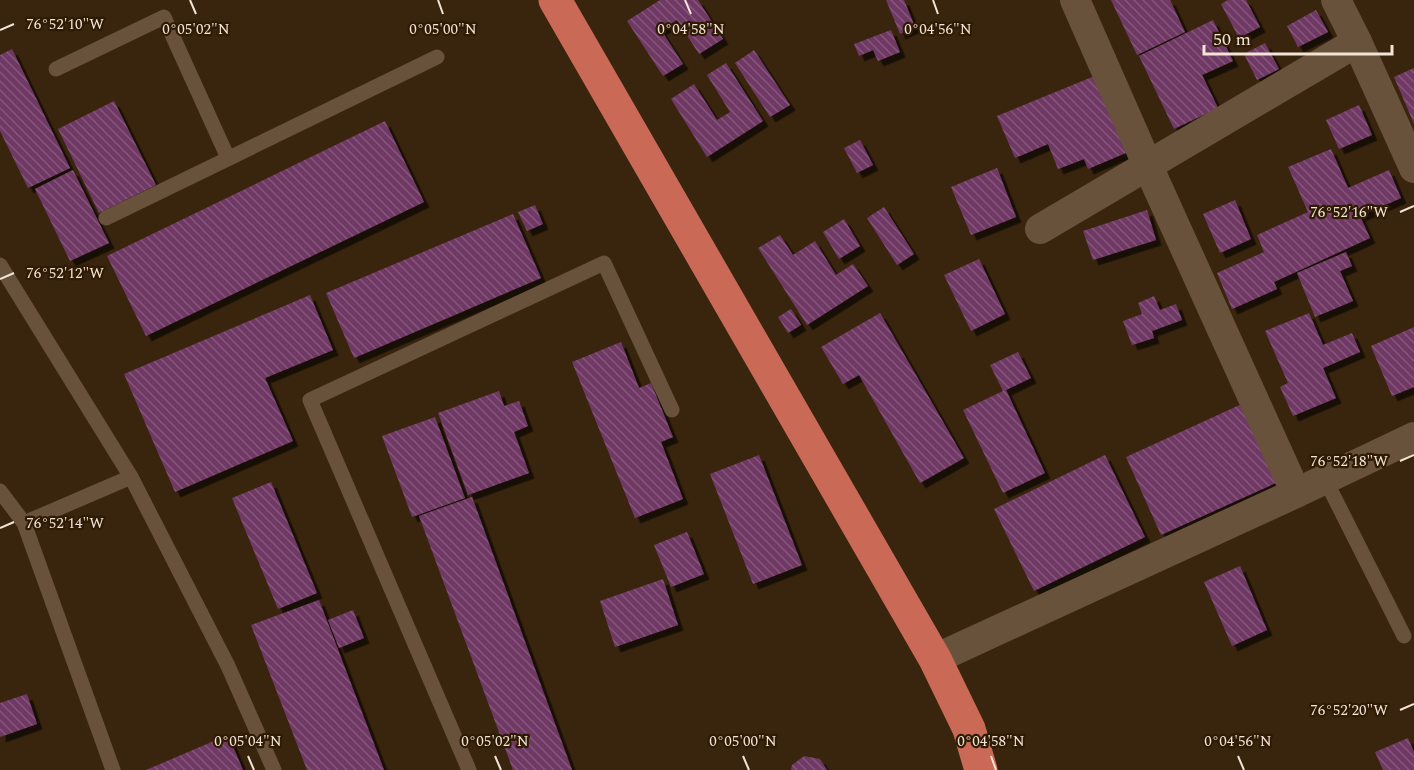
<svg xmlns="http://www.w3.org/2000/svg" width="1414" height="770" viewBox="0 0 1414 770" font-family="Spectral,serif">
	<style>
		.building { fill: url(#building-back-hatch); filter: url(#shadow) }
		.lines { fill: none; stroke-linecap: round; stroke-linejoin: round }
		.service { stroke: #69523b; stroke-width: 15 }
		.minor { stroke: #69523b; stroke-width: 30 }
		.trunk { stroke: #ca6956; stroke-width: 33 }
		.ticks { fill: none; stroke: #f2e4d6; stroke-width: 2 }
		.ticks-label { font-size: 15px; text-anchor: middle; fill: #f2e4d6; stroke: #2f1b04; stroke-width: 4.5; stroke-linejoin: round; paint-order: stroke }
	</style>
	<defs>
		<pattern id="building-back-hatch" width="6" height="6" patternUnits="userSpaceOnUse" patternTransform="scale(1.5)"><rect width="6" height="6" fill="#6f3965"/><path d="M-1 5l2 2M0 0l6 6M5-1l2 2" fill="none" stroke="#84567a"/></pattern>
		<filter id="shadow"><feDropShadow dx="5.5" dy="5.5" stdDeviation="0" flood-color="#0009"/></filter>
	</defs>
	<rect width="100%" height="100%" fill="#39250d"/>
	<g class="building">
		<path d="M660,0H698L723,39L699,54L677,20L661,30L683,64L663,76L627,21Z"/>
		<path d="M886,0H904L915,27L900,34Z"/>
		<path d="M1111,0H1170L1185,32L1137,55Z"/>
		<path d="M1228,0H1246L1260,27L1239,38L1221,4Z"/>
		<path d="M1316,10L1328,32L1298,47L1287,26Z"/>
		<path d="M1213,20L1233,61L1202,75L1218,108L1174,129L1139,56Z"/>
		<path d="M891,30L900,52L878,61L873,50L859,56L854,44Z"/>
		<path d="M1265,43L1279,69L1257,80L1244,54Z"/>
		<path d="M12,49L70,168L28,188L0,131V55Z"/>
		<path d="M754,50L790,105L770,117L735,63Z"/>
		<path d="M726,63L763,121L707,157L671,99L694,84L717,120L730,112L707,75Z"/>
		<path d="M1414,68V124L1394,77Z"/>
		<path d="M1097,75L1128,152L1088,169L1084,159L1058,169L1048,144L1015,158L997,116Z"/>
		<path d="M114,101L156,185L99,213L58,129Z"/>
		<path d="M1359,105L1372,135L1339,149L1326,120Z"/>
		<path d="M385,121L424,202L146,336L107,256Z"/>
		<path d="M860,140L873,165L857,173L844,148Z"/>
		<path d="M1331,149L1348,188L1389,170L1401,198L1360,216L1370,238L1274,282L1277,289L1232,309L1217,273L1264,252L1257,235L1308,212L1288,167Z"/>
		<path d="M997,168L1016,217L971,235L951,187Z"/>
		<path d="M73,170L109,243L70,261L35,189Z"/>
		<path d="M1235,200L1251,239L1220,253L1203,214Z"/>
		<path d="M535,205L543,224L527,231L518,212Z"/>
		<path d="M884,207L914,254L897,265L867,218Z"/>
		<path d="M1147,210L1156,240L1093,260L1083,231Z"/>
		<path d="M513,214L541,278L354,358L326,293Z"/>
		<path d="M844,219L860,246L839,259L823,232Z"/>
		<path d="M780,235L793,255L815,241L836,275L853,264L868,286L807,325L758,248Z"/>
		<path d="M1346,252L1352,266L1340,271L1353,301L1315,317L1297,273Z"/>
		<path d="M979,259L1005,314L971,331L944,275Z"/>
		<path d="M310,295L333,350L265,378L293,441L175,492L124,374Z"/>
		<path d="M1154,296L1160,310L1176,304L1182,320L1152,331L1154,338L1132,345L1123,321L1142,314L1138,303Z"/>
		<path d="M791,309L801,325L788,333L778,317Z"/>
		<path d="M880,313L964,458L920,483L859,375L843,384L821,347Z"/>
		<path d="M1309,313L1323,345L1352,333L1360,352L1323,368L1336,398L1293,416L1280,387L1288,383L1265,331Z"/>
		<path d="M1414,327V387L1392,396L1371,346Z"/>
		<path d="M621,342L639,388L651,383L673,437L661,442L683,499L635,518L572,362Z"/>
		<path d="M1018,352L1031,378L1006,390L1045,473L1003,493L963,410L1003,391L990,365Z"/>
		<path d="M499,391L504,406L519,401L528,426L514,432L529,473L468,495L438,413Z"/>
		<path d="M1244,403L1280,481L1161,535L1126,457Z"/>
		<path d="M435,417L465,498L412,517L382,436Z"/>
		<path d="M759,455L802,565L753,584L710,474Z"/>
		<path d="M1105,455L1145,537L1034,591L994,509Z"/>
		<path d="M271,482L317,593L278,609L232,498Z"/>
		<path d="M472,497L572,770H513L419,516Z"/>
		<path d="M687,532L704,574L671,587L654,545Z"/>
		<path d="M1240,566L1267,630L1232,646L1204,582Z"/>
		<path d="M663,579L678,625L615,647L600,601Z"/>
		<path d="M319,600L384,770H307L251,625Z"/>
		<path d="M353,610L364,638L339,648L328,620Z"/>
		<path d="M27,694L37,724L0,737V703Z"/>
		<path d="M228,735L243,770H146Z"/>
		<path d="M1408,738L1414,752V770H1383L1375,752Z"/>
		<path d="M804,756L820,759L827,770H791L792,765Z"/>
	</g>
	<g class="lines">
		<g class="service">
			<path d="M56,69L164,17L228,158"/>
			<path d="M106,218L437,57"/>
			<path d="M0,265L131,477"/>
			<path d="M1325,479L1404,636"/>
			<path d="M0,491L24,523"/>
			<path d="M113,770L24,523L131,477L228,666L274,770"/>
			<path d="M469,770L310,400L604,263L672,410"/>
		</g>
		<g class="minor">
			<path d="M1357,42L1414,168"/>
			<path d="M1040,229L1357,42L1336,0"/>
			<path d="M1296,493L1414,437"/>
			<path d="M935,659L1296,493L1147,164L1075,0"/>
		</g>
		<path class="trunk" d="M555,0L935,659L969,729L981,770"/>
	</g>
	<path class="ticks" d="M190,0L196,14M438,0L443,14M685,0L691,14M933,0L938,14M0,30L14,24M1400,212L1414,206M0,279L14,273M1400,461L1414,455M0,528L14,522M1400,710L1414,704M248,756L254,770M495,756L501,770M743,756L749,770M991,756L996,770M1238,756L1244,770"/>
	<g class="ticks-label">
		<text x="65" y="29">76°52'10"W</text>
		<text x="196" y="34">0°05'02"N</text>
		<text x="443" y="34">0°05'00"N</text>
		<text x="691" y="34">0°04'58"N</text>
		<text x="938" y="34">0°04'56"N</text>
		<text x="1349" y="217">76°52'16"W</text>
		<text x="65" y="278">76°52'12"W</text>
		<text x="1349" y="466">76°52'18"W</text>
		<text x="65" y="528">76°52'14"W</text>
		<text x="1349" y="715">76°52'20"W</text>
		<text x="248" y="746">0°05'04"N</text>
		<text x="495" y="746">0°05'02"N</text>
		<text x="743" y="746">0°05'00"N</text>
		<text x="991" y="746">0°04'58"N</text>
		<text x="1238" y="746">0°04'56"N</text>
	</g>
	<path d="M1204 45v9h188v-9" fill="none" stroke="#f2e4d6" stroke-width="3"/>
	<text x="1213" y="45" font-size="18" fill="#f2e4d6" stroke="#2f1b04" stroke-width="4.5" paint-order="stroke">50 m</text>
</svg>
